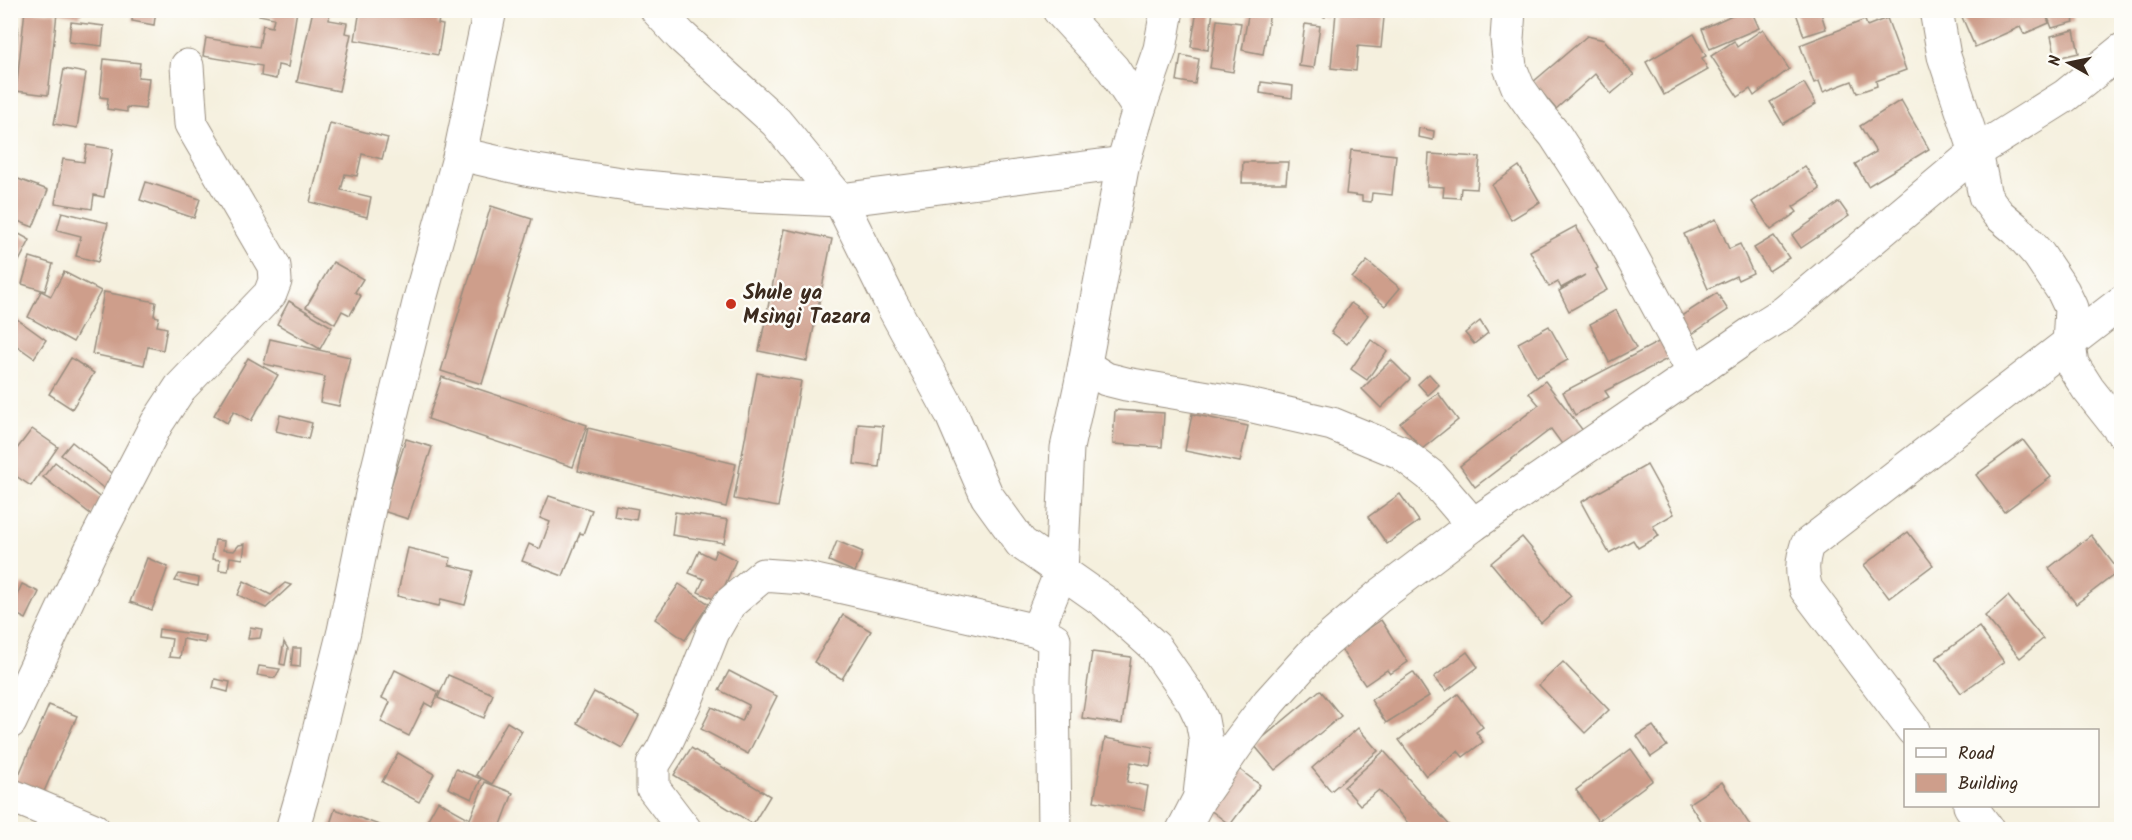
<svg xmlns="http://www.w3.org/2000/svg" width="2132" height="840" viewBox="0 0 2132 840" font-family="Kalam,sans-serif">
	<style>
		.building { fill: #ce9e8b }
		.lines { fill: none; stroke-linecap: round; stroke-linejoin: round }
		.minor-casing { stroke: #988d7e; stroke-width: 35 }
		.minor { stroke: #fff; stroke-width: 33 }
		.poi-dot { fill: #c8321e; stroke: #fdfcf7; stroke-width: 2 }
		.labels { text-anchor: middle; stroke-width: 5; stroke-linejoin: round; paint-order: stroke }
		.poi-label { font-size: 21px; font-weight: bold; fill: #3b2a1e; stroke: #fdfcf7; text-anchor: start }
	</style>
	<rect width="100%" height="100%" fill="#fdfcf7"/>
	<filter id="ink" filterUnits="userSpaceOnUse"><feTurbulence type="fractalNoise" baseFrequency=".0167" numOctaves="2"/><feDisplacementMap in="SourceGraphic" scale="12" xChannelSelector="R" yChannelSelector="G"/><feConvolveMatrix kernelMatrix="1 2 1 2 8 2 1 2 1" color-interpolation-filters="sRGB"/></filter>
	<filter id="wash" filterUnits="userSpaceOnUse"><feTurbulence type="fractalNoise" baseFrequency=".008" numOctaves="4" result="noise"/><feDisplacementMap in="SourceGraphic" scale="24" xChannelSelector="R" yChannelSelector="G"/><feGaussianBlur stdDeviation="1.35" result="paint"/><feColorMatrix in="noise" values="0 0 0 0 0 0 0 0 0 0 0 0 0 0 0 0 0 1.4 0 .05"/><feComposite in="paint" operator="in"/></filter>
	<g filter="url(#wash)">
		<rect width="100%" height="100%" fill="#f5f0de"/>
		<g id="blocks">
			<g class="building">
				<path d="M25,10L57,13L48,95L16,91Z"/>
				<path d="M49,10H82L80,17Z"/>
				<path d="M133,10H156L154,25L132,21Z"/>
				<path d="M260,10H297L288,67L278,65L276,79L261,76L262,66L203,56L206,38L259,47L263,25L272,27L274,18L259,15Z"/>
				<path d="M313,10H330L329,20L347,23L345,33L351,34L339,91L297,82Z"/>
				<path d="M360,10H425L440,13L438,24L443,25L438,55L355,40Z"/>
				<path d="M1197,10H1213L1208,50L1191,47Z"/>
				<path d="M1249,10L1270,12L1263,54L1242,50Z"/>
				<path d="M1302,10H1327L1325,17Z"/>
				<path d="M1743,10H1751L1759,28L1710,49L1702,29Z"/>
				<path d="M1795,10H1820L1826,29L1804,36Z"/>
				<path d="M1959,10H2044L2049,23L2024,34L2020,27L1975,47Z"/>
				<path d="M2045,10H2071L2074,22L2052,28Z"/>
				<path d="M1336,12L1384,17L1381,48L1358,46L1356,71L1331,68Z"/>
				<path d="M1887,18L1906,70L1876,81L1877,86L1857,93L1852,81L1823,92L1819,81L1814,83L1800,45L1865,20L1867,26Z"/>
				<path d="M1217,20L1241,23L1233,72L1210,68Z"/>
				<path d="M71,22L104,26L102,46L69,42Z"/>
				<path d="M1305,24L1320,26L1314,68L1299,66Z"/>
				<path d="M10,26L18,27L13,79H10Z"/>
				<path d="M1763,29L1789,69L1754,96L1750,89L1738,97L1711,56L1734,41L1737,47Z"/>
				<path d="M2074,30L2079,53L2056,58L2051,36Z"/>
				<path d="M1694,34L1706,56L1702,58L1708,70L1664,95L1646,62Z"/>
				<path d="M1587,36L1604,40L1634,75L1611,94L1595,74L1556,109L1533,82Z"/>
				<path d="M1181,55L1199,59L1195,84L1177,81Z"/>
				<path d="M104,59L140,63L138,77L149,78L145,109L127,107V112L107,109L108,98L100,97Z"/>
				<path d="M64,69L86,73L77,128L54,124Z"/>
				<path d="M1261,82L1293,86L1292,98L1260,93Z"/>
				<path d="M1804,83L1816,104L1783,124L1770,102Z"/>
				<path d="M1901,100L1929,149L1868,186L1855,164L1876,152L1860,126Z"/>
				<path d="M330,123L388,138L382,159L362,154L357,176L345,174L341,190L371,197L367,217L310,202Z"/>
				<path d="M1419,128L1434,131L1433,140L1418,137Z"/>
				<path d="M87,145L113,149L104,197L94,195L92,209L55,203L63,159L84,162Z"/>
				<path d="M1351,150L1396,155L1392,195L1372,193L1371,202L1362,201V196L1346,194Z"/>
				<path d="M1429,154L1480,157L1477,189L1461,188L1460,198L1443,197L1444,187L1427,186Z"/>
				<path d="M1243,162H1288L1286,183H1242Z"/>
				<path d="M1519,166L1540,202L1511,220L1492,185Z"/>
				<path d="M1805,166L1820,189L1793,207L1797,212L1771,230L1752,202Z"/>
				<path d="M10,176L48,190L33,227L10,218Z"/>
				<path d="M146,182L200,199L194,218L140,200Z"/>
				<path d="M1839,202L1849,216L1801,248L1792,235Z"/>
				<path d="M491,206L532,219L482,384L441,371Z"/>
				<path d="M62,212L108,223L98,262L76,256L81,236L57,230Z"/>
				<path d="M1716,219L1729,249L1740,244L1753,273L1738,280L1736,276L1708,289L1684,234Z"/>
				<path d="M1576,226L1598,268L1596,269L1607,290L1569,311L1559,291L1585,275L1561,288L1558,282L1549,287L1530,251Z"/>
				<path d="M10,229L30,240L18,263L10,259Z"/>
				<path d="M784,229L832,239L807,361L759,351Z"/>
				<path d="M1774,236L1789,258L1769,271L1754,248Z"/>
				<path d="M30,257L53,264L45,291L22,284Z"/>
				<path d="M1367,261L1400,288L1385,306L1352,278Z"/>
				<path d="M333,262L363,279L355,292L361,296L350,315L342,311L335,324L306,307Z"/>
				<path d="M64,272L101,291L73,342L28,317L41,291L51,296Z"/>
				<path d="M104,292L156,302L154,316L159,317L157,326L167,328L163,350L148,347L144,365L92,354Z"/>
				<path d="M1717,293L1728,310L1686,338L1675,320Z"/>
				<path d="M289,301L332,327L320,349L277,324Z"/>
				<path d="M1351,303L1368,315L1347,344L1331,332Z"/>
				<path d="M1616,310L1636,348L1609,362L1590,324Z"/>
				<path d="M10,314L46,340L34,358L10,341Z"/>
				<path d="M1480,321L1488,333L1474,344L1465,333Z"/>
				<path d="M1549,326L1568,360L1537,377L1518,343Z"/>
				<path d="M1666,338L1675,355L1605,391L1609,397L1575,415L1563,392Z"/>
				<path d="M270,339L350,357L339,406L320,402L325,377L264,364Z"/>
				<path d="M1371,340L1387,351L1367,380L1351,369Z"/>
				<path d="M71,358L94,373L72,409L49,394Z"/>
				<path d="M248,358L278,375L251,421L234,411L227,423L214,415Z"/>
				<path d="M1391,360L1410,379L1381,408L1362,389Z"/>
				<path d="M757,373L801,381L778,507L734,499Z"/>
				<path d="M1429,374L1439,385L1428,395L1418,384Z"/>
				<path d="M442,377L587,425L573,467L428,419Z"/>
				<path d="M1545,381L1584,432L1564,447L1551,429L1475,487L1460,466L1539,405L1529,393Z"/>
				<path d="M1438,393L1458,420L1422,449L1400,423Z"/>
				<path d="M1115,410L1164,413L1162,447L1113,444Z"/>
				<path d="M1192,414L1248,426L1240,462L1185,451Z"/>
				<path d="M280,415L312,423L308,439L276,431Z"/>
				<path d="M858,424L883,426L879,467L854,464Z"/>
				<path d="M588,428L736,464L726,507L578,471Z"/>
				<path d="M32,429L58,447L31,486L10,472V458Z"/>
				<path d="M406,439L432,447L408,519L383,511Z"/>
				<path d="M2023,440L2051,477L2004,512L1976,475Z"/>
				<path d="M72,442L121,481L111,494L61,455Z"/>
				<path d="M55,462L103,500L92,515L43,477Z"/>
				<path d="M1647,465L1674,514L1653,526L1659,536L1638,548L1633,540L1609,553L1581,502Z"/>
				<path d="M1400,494L1419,521L1387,544L1368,517Z"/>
				<path d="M549,496L592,510L583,534L580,533L563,576L522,561L529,544L540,549L550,522L540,518Z"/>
				<path d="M616,505L638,509L636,520L614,516Z"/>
				<path d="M675,512L728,520L724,543L672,535Z"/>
				<path d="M1908,532L1933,565L1889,598L1864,565Z"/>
				<path d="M2091,535L2119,571L2076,604L2049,568Z"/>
				<path d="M1522,537L1571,596L1541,623L1491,563Z"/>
				<path d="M215,540L224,541L223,550L234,551L239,545L245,544L243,559L230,557L228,571L219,570L220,560L212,559Z"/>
				<path d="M837,541L863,552L855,572L829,561Z"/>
				<path d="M408,548L451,558L449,565L474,571L465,605L441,599L439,606L397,596Z"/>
				<path d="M716,550L736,560L718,601L698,592L704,579L689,573L699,551L713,558Z"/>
				<path d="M147,558L168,567L152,610L130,602Z"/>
				<path d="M179,574L199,578L198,586L175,581Z"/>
				<path d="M244,581L271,595L285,583L291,585L266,608L238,595Z"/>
				<path d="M22,584L39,592L26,619L10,611Z"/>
				<path d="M679,584L709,604L685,640L655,619Z"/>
				<path d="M2008,596L2043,639L2020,658L1985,616Z"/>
				<path d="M843,615L871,631L842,679L814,662Z"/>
				<path d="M1381,620L1408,662L1390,674L1387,670L1365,685L1340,648Z"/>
				<path d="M250,627L262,629L260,638L248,639Z"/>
				<path d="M1979,627L2004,662L1961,693L1936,658Z"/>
				<path d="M159,629L206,636L205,643L183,639L180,658L169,657L172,639L158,637Z"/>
				<path d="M284,642L288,649L285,665L280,664Z"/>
				<path d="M293,648H301L300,667L291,666Z"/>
				<path d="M1092,652L1131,657L1122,724L1082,718Z"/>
				<path d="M1467,652L1478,667L1446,691L1434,677Z"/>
				<path d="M1563,662L1609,710L1585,733L1539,685Z"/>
				<path d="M259,666L280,669L275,678L257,675Z"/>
				<path d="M395,670L439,692L432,707L425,703L409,736L381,722L390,702L382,698Z"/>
				<path d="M729,671L777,696L748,754L701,729L712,707L742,721L749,705L719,690Z"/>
				<path d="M1413,672L1429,696L1386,723L1371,700Z"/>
				<path d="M448,675L493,694L484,718L438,698Z"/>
				<path d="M215,679L230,682L228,692L213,688Z"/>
				<path d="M1320,690L1341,716L1275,770L1254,745Z"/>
				<path d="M594,692L639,716L622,748L577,723Z"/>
				<path d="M1458,694L1483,727L1476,732L1483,742L1463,757L1458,751L1426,776L1399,740Z"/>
				<path d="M49,705L77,716L39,803L12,791Z"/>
				<path d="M507,722L522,731L492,784L476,775Z"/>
				<path d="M1653,726L1667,746L1651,757L1637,736Z"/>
				<path d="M1358,728L1378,751L1331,791L1312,768Z"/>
				<path d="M1105,738L1153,747L1150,766L1131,762L1127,782L1148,786L1144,810L1094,801Z"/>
				<path d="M691,748L770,796L753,824L674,775Z"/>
				<path d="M1631,749L1653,780L1598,821L1576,790Z"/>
				<path d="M1384,751L1452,828L1451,830H1414L1379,790L1360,805L1344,787Z"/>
				<path d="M398,753L434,774L419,802L382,782Z"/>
				<path d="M456,769L481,779L472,799L448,788Z"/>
				<path d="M1239,769L1260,785L1230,825L1209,809Z"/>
				<path d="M485,782L513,793L499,830H490L463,819L481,830H422L438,801L470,819Z"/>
				<path d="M1722,782L1753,830H1706L1689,803Z"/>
				<path d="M335,809L390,829V830H328Z"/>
			</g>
		</g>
	</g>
	<g filter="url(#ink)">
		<use href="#blocks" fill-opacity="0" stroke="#988d7e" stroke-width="1.5"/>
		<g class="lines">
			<defs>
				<g id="minor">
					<path d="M657,10L681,36L776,122L840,200L889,299L951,413L987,496L1021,543L1105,602L1155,647L1194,703L1202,720L1206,741L1200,795"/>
					<path d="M1059,10L1113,69L1139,109"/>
					<path d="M1509,10L1507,39L1510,67L1518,87L1535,111L1555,135L1620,235L1694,373"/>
					<path d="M1936,10L1944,56L1976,152L1985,196L1998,214L2017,230L2039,255L2063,291L2071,308L2069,345L2072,364L2088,389L2122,432"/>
					<path d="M460,154L530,170L634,186L730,195L840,200L1123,163"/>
					<path d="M1085,366L1106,379L1126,384L1244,404L1332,424L1400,452L1431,476L1473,525"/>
					<path d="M10,722L91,550L157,423L180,388L270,294L275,281L274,266L191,124L187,66"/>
					<path d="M1913,730L1806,589C1801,573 1802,561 1807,545L2122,302"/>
					<path d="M10,795L94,830"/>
					<path d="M1970,806L1988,830"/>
					<path d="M292,830L308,775L344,631L374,484L420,299L460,154L490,10"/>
					<path d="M685,830L653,788V765L663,749L687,698L713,632L729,604L763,575L803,578L1037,631"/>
					<path d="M1055,830L1053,682L1054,639L1037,631L1061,572L1067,448L1081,384L1123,163L1139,109L1160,49L1167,10"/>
					<path d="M1183,830L1199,799L1238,743L1269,702L1315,651L1378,597L1473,525L1758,329L1785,312L1976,152L2065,96L2122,50"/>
				</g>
			</defs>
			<use href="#minor" class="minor-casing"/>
			<use href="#minor" class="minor"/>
		</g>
	</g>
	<circle class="poi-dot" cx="731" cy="304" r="6"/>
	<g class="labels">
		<g class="poi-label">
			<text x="743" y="299">Shule ya<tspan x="743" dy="24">Msingi Tazara</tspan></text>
		</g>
	</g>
	<rect width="2132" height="840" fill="none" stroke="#fdfcf7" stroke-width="36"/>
	<rect x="1904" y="729" width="195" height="78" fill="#fdfcf7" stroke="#afa8a0" stroke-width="1.5"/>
	<rect x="1916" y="748" width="30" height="9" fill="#ffffff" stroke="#afa8a0" stroke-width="1.5"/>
	<text x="1958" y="759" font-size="18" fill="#3b2a1e">Road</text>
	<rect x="1916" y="774" width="30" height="18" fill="#ce9e8b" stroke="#afa8a0" stroke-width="1.5"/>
	<text x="1958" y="789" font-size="18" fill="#3b2a1e">Building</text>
	<g transform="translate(2069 63) rotate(279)" stroke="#fdfcf7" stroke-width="4.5" paint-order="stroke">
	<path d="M0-4.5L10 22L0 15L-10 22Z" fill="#3b2a1e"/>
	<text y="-9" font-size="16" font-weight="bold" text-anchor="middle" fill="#3b2a1e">N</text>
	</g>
</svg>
